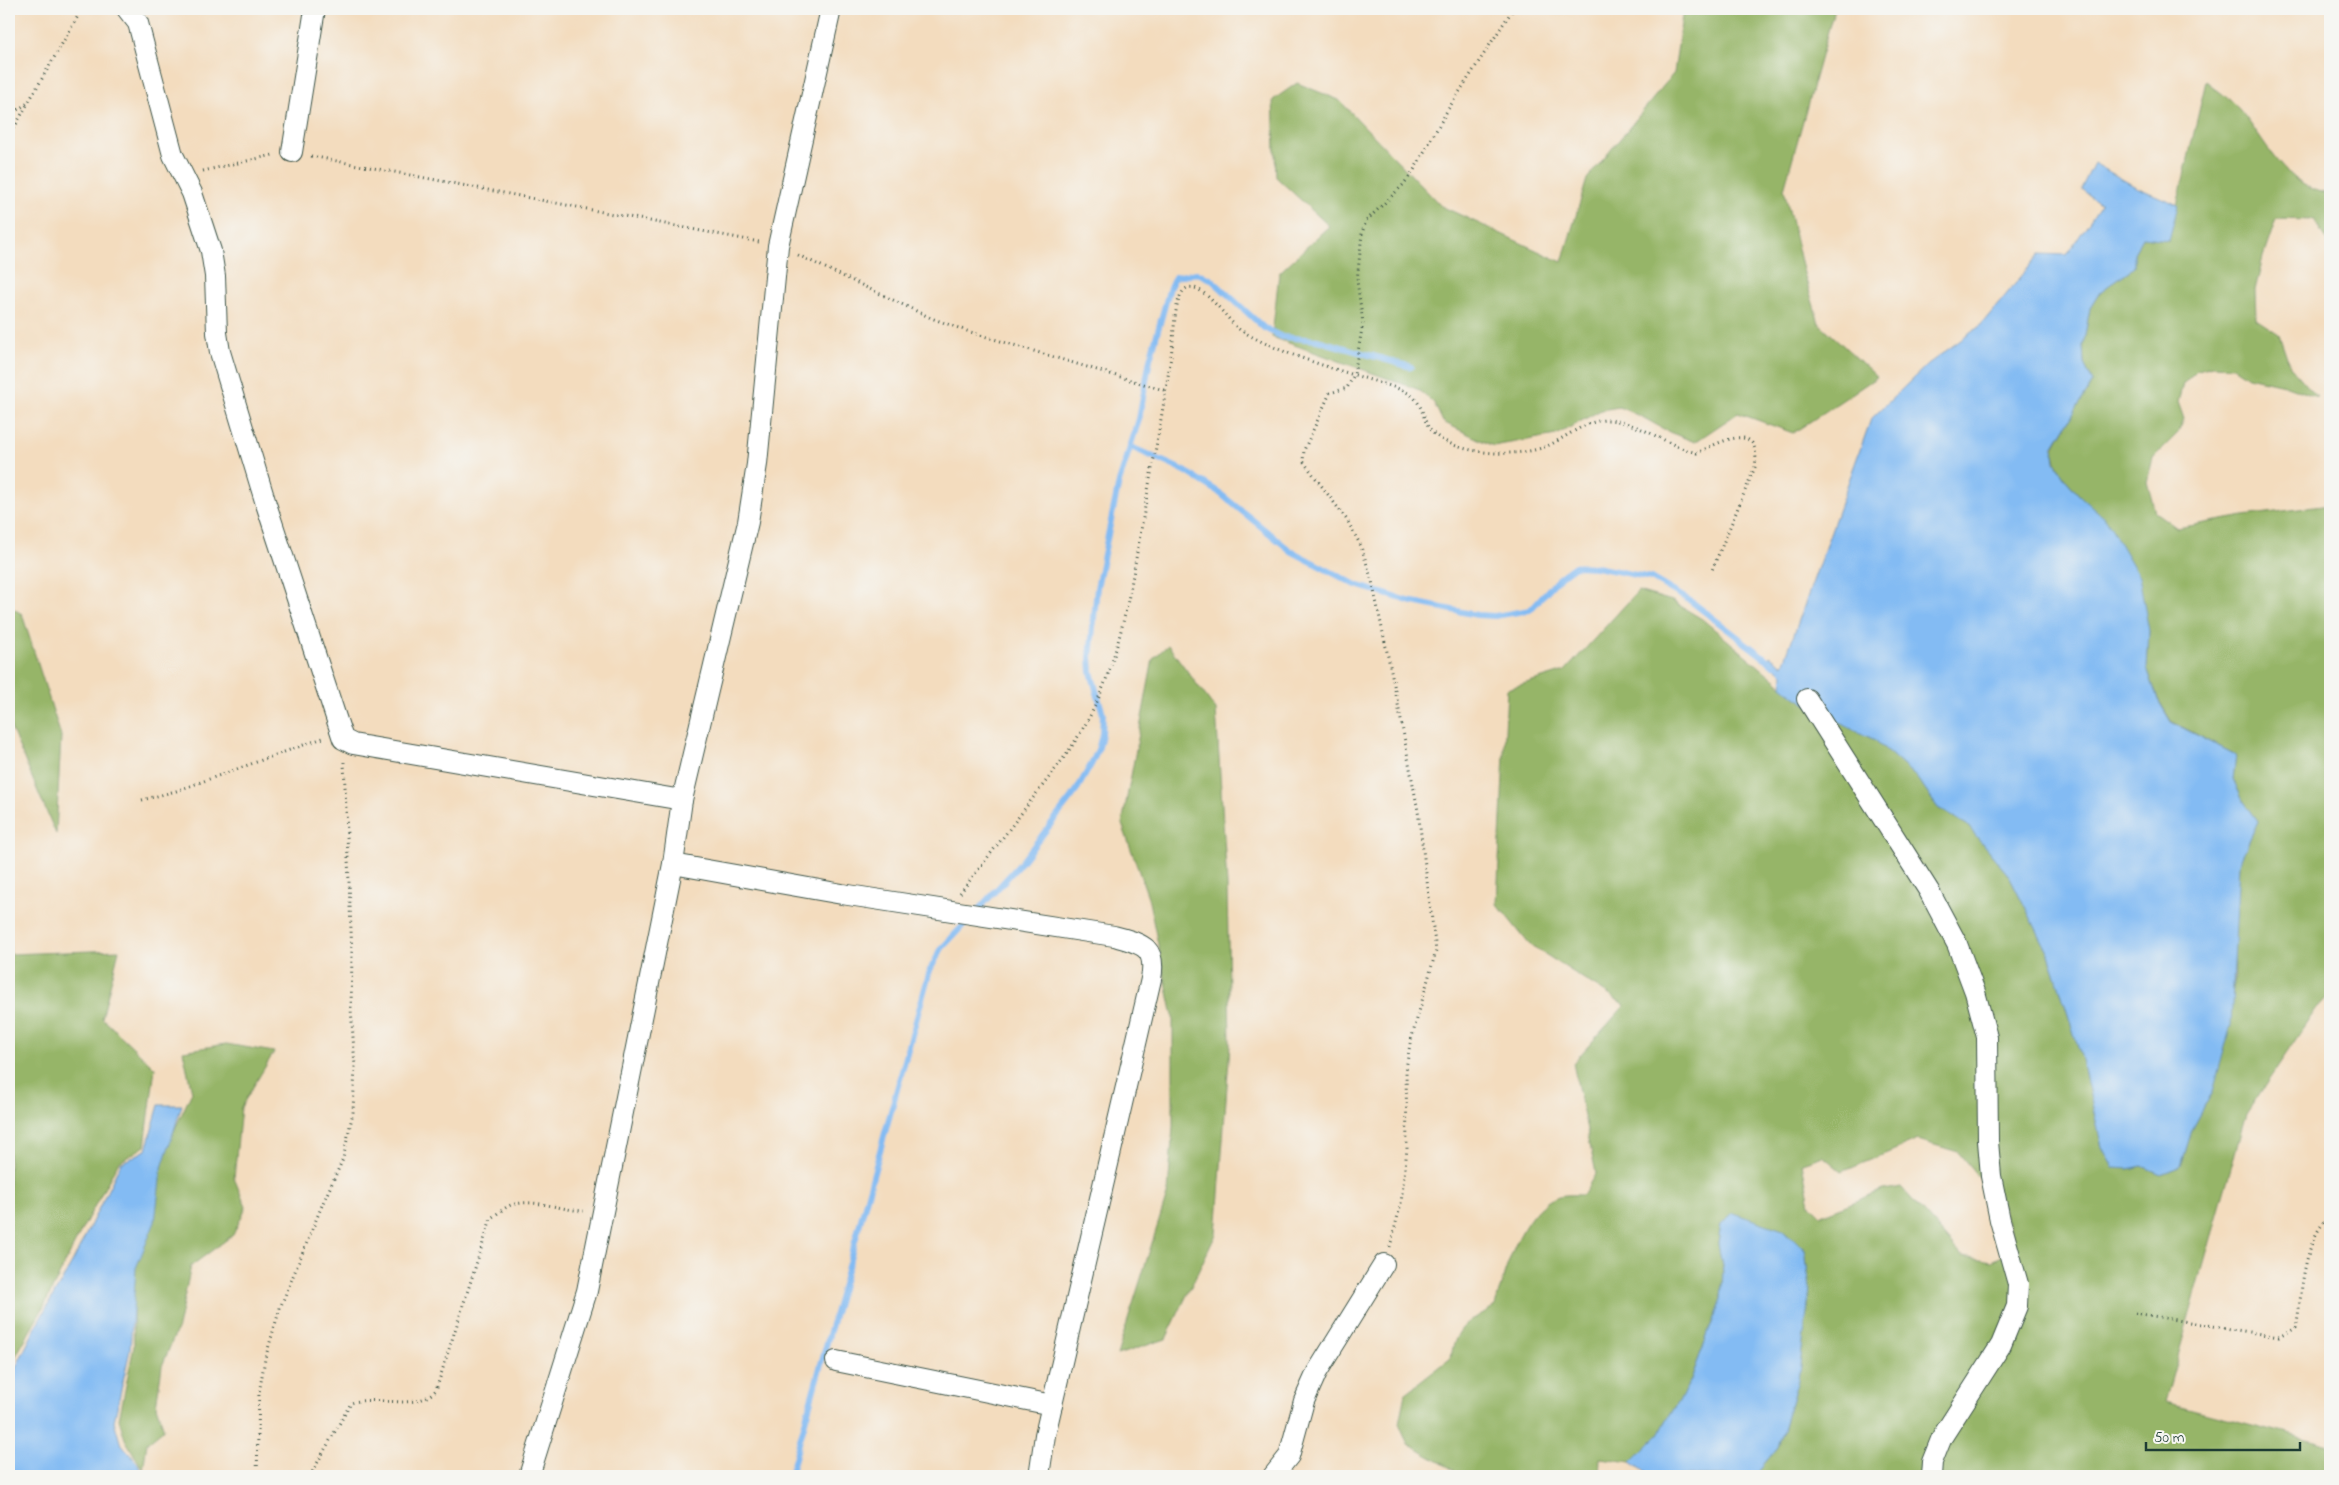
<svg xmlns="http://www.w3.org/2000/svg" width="2339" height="1485" viewBox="0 0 2339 1485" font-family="'Indie Flower',sans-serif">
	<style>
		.forest { fill: #96b568; stroke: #5a794e; fill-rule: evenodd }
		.water { fill: #83bbf3; stroke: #517c94 }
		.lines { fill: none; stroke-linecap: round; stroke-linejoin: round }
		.stream { stroke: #83bbf3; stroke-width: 6 }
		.minor-casing { stroke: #3f5549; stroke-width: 22 }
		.path { stroke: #3f5549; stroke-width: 3; stroke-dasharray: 1 4; stroke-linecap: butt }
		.minor { stroke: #fff; stroke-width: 20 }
	</style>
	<rect width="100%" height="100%" fill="#f6f6f2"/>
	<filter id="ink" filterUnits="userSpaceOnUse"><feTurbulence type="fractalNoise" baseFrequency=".02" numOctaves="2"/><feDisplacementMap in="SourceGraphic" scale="10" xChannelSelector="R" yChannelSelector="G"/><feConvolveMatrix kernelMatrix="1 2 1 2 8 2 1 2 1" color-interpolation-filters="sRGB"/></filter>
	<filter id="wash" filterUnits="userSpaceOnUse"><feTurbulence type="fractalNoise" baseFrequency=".0096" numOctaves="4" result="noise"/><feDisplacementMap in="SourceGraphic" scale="20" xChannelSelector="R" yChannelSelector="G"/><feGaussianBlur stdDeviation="1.12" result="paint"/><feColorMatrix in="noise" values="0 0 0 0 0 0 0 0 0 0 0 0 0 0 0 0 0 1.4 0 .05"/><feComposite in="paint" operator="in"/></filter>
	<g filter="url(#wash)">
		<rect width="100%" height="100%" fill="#f3dcbe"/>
		<g class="forest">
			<path d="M1683,9H1836L1833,13L1784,189L1803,270L1819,323L1877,377L1793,433L1738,413L1695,442L1669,432L1644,418L1619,407L1601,410L1556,435L1493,446L1443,422L1434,403L1417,389L1272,337L1279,273L1329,226L1276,177L1273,100L1297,83L1339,100L1441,206L1562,262L1587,179L1674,73Z"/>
			<path d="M2206,81C2217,90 2230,99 2239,109C2266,141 2284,188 2330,194V246L2314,220L2276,219L2263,257L2255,290L2256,319L2279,334L2290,366L2317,397L2284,385L2248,377L2233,367L2213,366L2197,370L2183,384L2178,402L2184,419L2178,433L2153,458L2147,482L2155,512L2177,528L2244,516L2330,505V994L2316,1009L2246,1114L2165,1402L2330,1445V1476H1754L1778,1447L1798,1380L1810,1289L1805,1250L1783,1230L1721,1224L1718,1243L1723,1272L1721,1299L1690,1382L1659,1434L1631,1462L1600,1458L1599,1476H1453L1454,1470L1408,1444L1399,1423L1405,1394L1451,1358C1456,1324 1468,1323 1495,1306C1505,1271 1520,1212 1556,1197C1563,1194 1575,1195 1583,1195L1596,1173L1573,1063L1625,1005L1529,944L1497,904L1507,689L1565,671L1638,591L1672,601L1702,619L1797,698L1833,720L1875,740L1916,777L1938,808L1967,825L2010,877L2049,954L2081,1056L2102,1147L2129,1169L2142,1166L2161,1174L2181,1166L2192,1130L2213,1091L2235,978L2234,943L2239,863L2258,821L2242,799L2233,779L2236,755L2171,721L2158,699L2147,668L2149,631L2079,495C2068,482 2054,468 2054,449C2054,444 2087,392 2093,382L2084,364L2083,346L2090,308L2100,292L2134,267V253L2143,237L2169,240ZM1918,1140L1958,1152L2003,1207L2016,1249L1992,1261L1962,1256L1901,1187L1884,1190L1821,1215L1810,1204L1802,1163L1823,1156L1842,1172Z"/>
			<path d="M9,606L22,614L61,736L56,834L11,728L9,716Z"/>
			<path d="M1168,645L1216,710L1227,885L1230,1045L1216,1234L1166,1339L1117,1355L1168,1192L1173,1127V1016L1148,897L1122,824L1153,659Z"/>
			<path d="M9,922L10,954L119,950L102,1018L155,1068L145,1146L118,1163L80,1233L43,1308L9,1368Z"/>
			<path d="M226,1044L274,1052L241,1107L234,1178L246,1207L233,1235L191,1266L178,1327L162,1366L156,1406L164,1429L147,1443L143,1470L125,1439L119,1419L134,1346L132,1269L161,1159L192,1092L183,1051Z"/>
		</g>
		<g class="water">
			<path d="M2094,163L2134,186L2178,205L2169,240L2143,237L2134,253V267L2100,292L2090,308L2083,346L2084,364L2093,382L2053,447L2055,462L2065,479L2079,495L2106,519L2139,576L2149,631L2147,668L2158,700L2171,722L2236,755L2233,779L2242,799L2258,821L2239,863L2231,1025L2213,1091L2192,1130L2181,1166L2161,1174L2142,1166L2129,1169L2113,1168L2102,1147L2081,1056L2049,954L2010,877L1967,825L1938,808L1916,777L1875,740L1833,720L1797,698L1782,686L1783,674L1769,663L1770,656L1783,665L1871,419L1928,364L1980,326L2040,254L2067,255L2101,204L2081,189Z"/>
			<path d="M159,1105H182L161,1171L155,1222L136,1268L130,1350L114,1421L120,1442L138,1464L142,1476H9V1381L39,1321L73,1261L121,1163L146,1150Z"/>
			<path d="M1733,1213L1783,1230L1805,1250L1810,1289L1798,1380L1778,1447L1754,1476H1652L1631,1462L1659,1434L1690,1382L1721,1299L1723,1272L1718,1243L1721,1224Z"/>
		</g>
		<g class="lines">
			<g class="stream">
				<path d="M1131,447L1185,471L1217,491L1291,551L1356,585L1408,601L1477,615L1495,616L1530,610L1560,577L1575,566L1596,567L1651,578L1692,602L1774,665"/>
				<path d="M977,911L1019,865L1075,793L1092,763L1099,747L1102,734L1103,714L1091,672L1090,657L1097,588L1119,482L1139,419L1150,359L1170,287L1175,277L1196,273L1211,279L1264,328L1282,337L1317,340L1411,367"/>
				<path d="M790,1476L930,970L942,948L970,918"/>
			</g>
		</g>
	</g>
	<g filter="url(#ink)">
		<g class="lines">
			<defs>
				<g id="minor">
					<path d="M127,9L138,23L173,155L192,193L211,251L215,276L217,333L220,352L266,504L343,739L353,744L682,800"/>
					<path d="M292,152L315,9"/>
					<path d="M1807,699L1929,891L1957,944L1975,992L1987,1037L1988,1141L1991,1176L2000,1220L2018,1284L2017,1306L2001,1345L1942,1437L1932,1462L1931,1476"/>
					<path d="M673,864L842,894L1114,936C1142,944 1157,946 1151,979L1045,1435L1039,1476"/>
					<path d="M836,1361L1052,1405"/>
					<path d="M529,1476L587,1291L673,864L682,800L748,522L757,464L778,246L831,9"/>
					<path d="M1273,1476L1289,1456L1304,1401L1317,1372L1384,1264"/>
				</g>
			</defs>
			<use href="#minor" class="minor-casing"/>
			<g class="path">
				<path d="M9,115L28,103L82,9"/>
				<path d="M9,137L27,105"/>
				<path d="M311,156L759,242"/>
				<path d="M203,171L273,155"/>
				<path d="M798,255L931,318L967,331L1167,391"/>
				<path d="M142,800L176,791L323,738"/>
				<path d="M960,893C986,860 1011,827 1036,794C1058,766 1080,738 1095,706C1124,644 1134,568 1146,501C1156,447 1166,395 1173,341C1174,329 1175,293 1187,288C1203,282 1227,320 1239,329C1271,350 1324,366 1361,377C1376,382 1394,386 1408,393C1427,404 1420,426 1438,437C1464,455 1518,458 1547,446C1566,438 1587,419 1609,420C1640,422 1667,446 1697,453C1721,441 1762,420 1755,467L1712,570"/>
				<path d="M1390,1247L1401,1203L1407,1149L1406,1069L1410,1044L1436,951L1418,811L1397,699L1372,581L1361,546L1347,520L1303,461L1304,450L1330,393L1347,388L1354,375L1363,323L1357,281L1362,233L1366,221L1403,185L1414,170L1447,111L1513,9"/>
				<path d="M2135,1313L2279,1337L2296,1328C2303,1290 2302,1243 2330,1215"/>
				<path d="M257,1476L259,1393L265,1359L280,1308L323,1203L343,1159L353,1112L355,1066L351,1008L352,954L344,762"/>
				<path d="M310,1476L351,1403C379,1394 414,1413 436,1390L491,1218C497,1214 504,1208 511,1205C534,1198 560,1210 584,1211"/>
			</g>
			<use href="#minor" class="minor"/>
		</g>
	</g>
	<rect width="2339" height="1485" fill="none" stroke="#f6f6f2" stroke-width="30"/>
	<path d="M2146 1442v8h154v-8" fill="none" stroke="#1f3d34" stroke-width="2.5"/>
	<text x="2154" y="1442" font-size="15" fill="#1f3d34" stroke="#f6f6f2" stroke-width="4" paint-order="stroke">50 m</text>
</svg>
